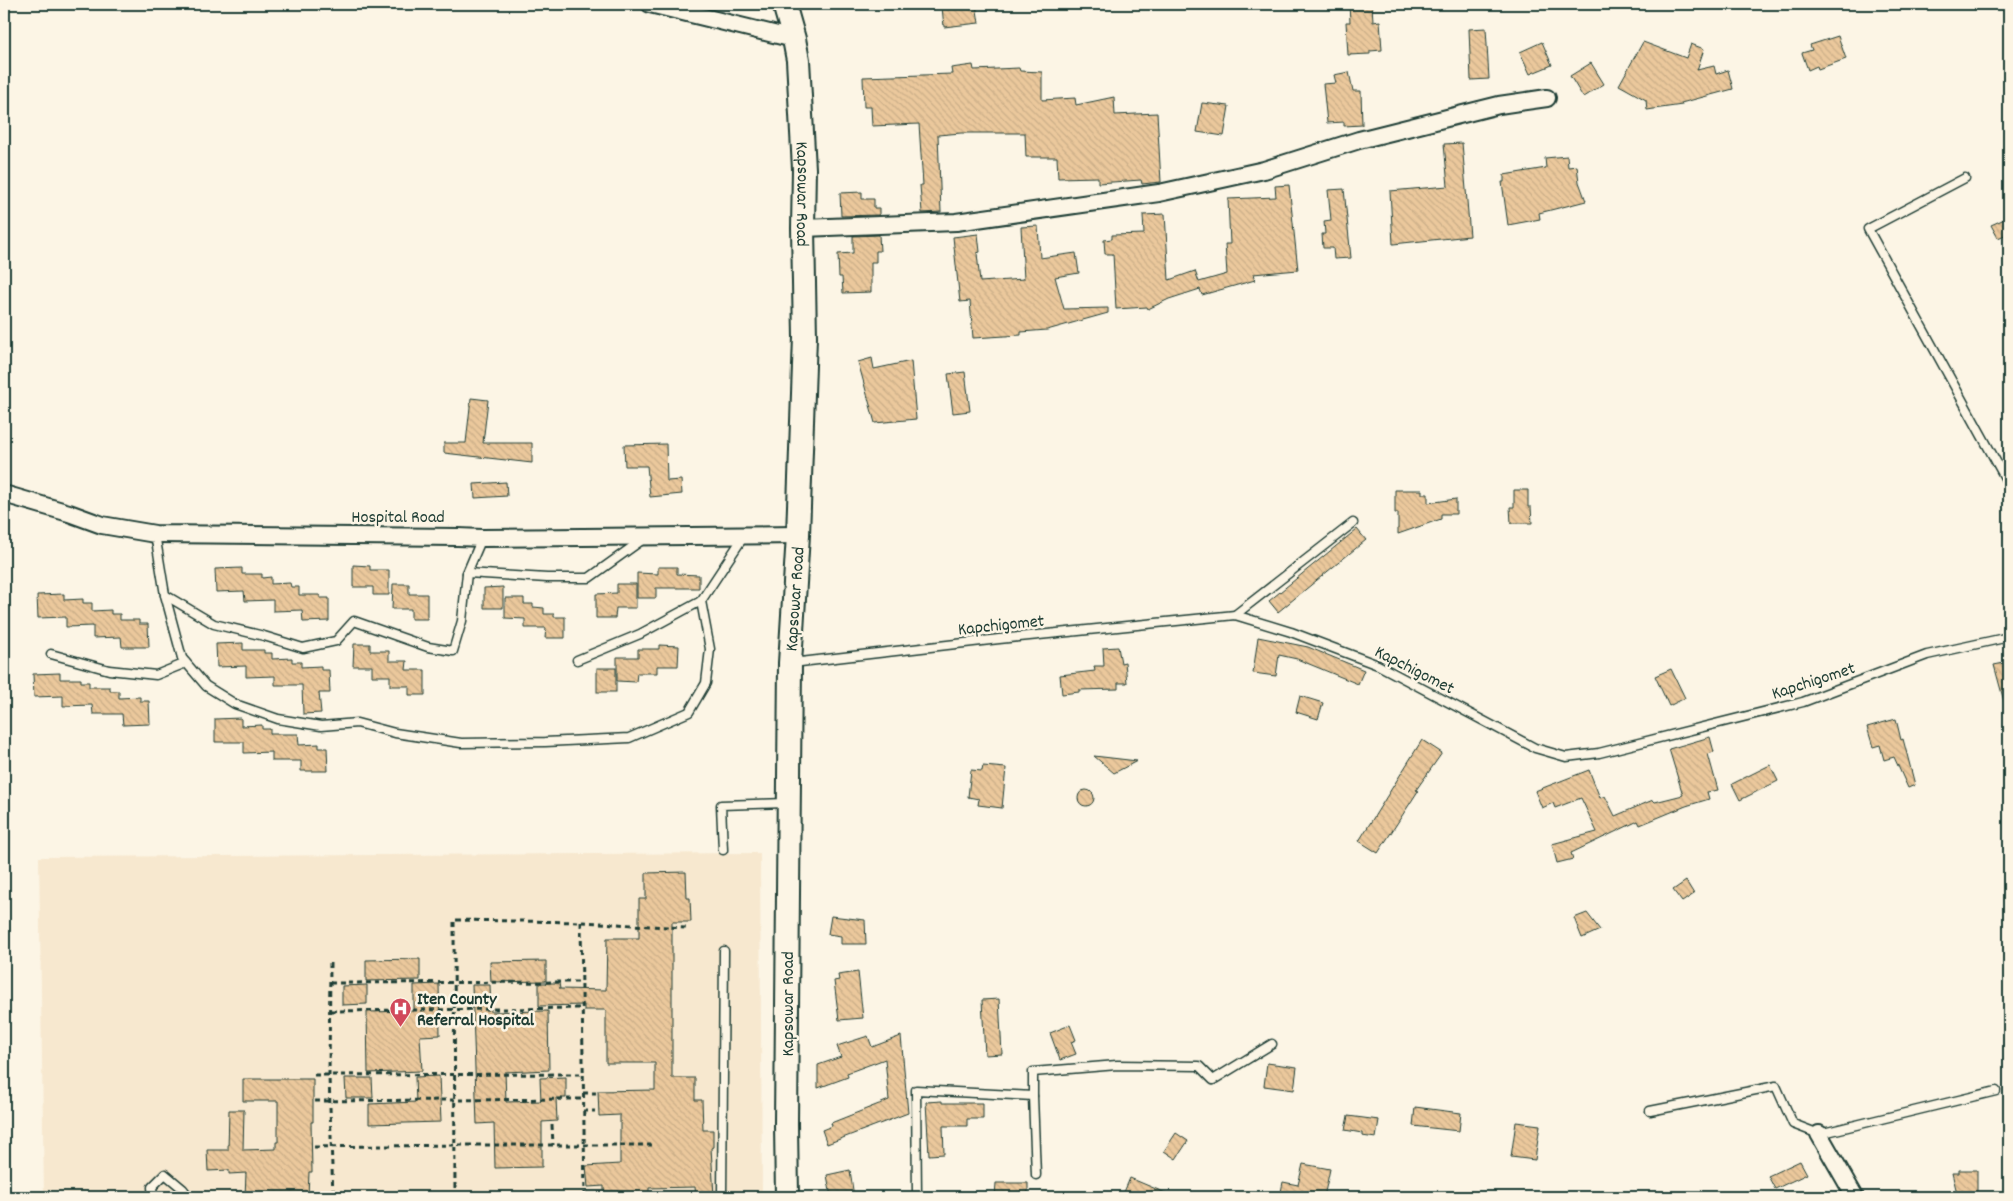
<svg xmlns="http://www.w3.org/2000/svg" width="2013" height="1201" viewBox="0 0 2013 1201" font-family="Dekko,sans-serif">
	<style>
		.built { fill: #f7e8cf }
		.building { fill: url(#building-back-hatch); stroke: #1f3d34 }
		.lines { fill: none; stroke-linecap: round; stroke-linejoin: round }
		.lane-casing { stroke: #1f3d34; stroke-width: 11 }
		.street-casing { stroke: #1f3d34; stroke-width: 20 }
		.secondary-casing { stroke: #1f3d34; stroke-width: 26 }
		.path { stroke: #1f3d34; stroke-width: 3; stroke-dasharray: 5 4; stroke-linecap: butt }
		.lane { stroke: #fcf5e5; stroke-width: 8 }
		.street { stroke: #fcf5e5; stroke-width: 16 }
		.secondary { stroke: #fcf5e5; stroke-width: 22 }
		.labels { text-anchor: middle; stroke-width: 5; stroke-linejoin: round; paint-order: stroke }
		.street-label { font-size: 18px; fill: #1f3d34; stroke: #fcf5e5 }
		.poi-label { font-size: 18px; font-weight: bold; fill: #1f3d34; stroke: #fcf5e5; text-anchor: start }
	</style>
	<defs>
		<pattern id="building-back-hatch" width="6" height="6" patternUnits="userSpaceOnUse" patternTransform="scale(1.25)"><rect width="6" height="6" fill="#ebc89c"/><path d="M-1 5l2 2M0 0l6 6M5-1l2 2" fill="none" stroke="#c9ad87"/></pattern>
	</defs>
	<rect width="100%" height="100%" fill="#fcf5e5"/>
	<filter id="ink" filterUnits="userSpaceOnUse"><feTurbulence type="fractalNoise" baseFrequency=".02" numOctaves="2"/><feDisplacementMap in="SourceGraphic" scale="10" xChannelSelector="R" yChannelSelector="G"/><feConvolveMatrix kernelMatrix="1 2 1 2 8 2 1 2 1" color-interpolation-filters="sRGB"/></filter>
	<g filter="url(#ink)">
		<path class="built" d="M760,853L762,1197H44L39,857Z"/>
		<g class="building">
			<path d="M976,4L979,23L944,27L942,7Z"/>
			<path d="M1349,4H1372L1373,22L1380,21L1382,50L1370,51V54L1348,55L1346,22H1350Z"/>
			<path d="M1486,28L1489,79L1471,80L1469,29Z"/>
			<path d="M1838,36L1846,59L1818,69L1817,66L1808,70L1802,53L1812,50L1810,45Z"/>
			<path d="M1542,42L1552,65L1530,74L1520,52Z"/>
			<path d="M1643,42L1686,58L1691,44L1704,49L1697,70L1714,66L1716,74L1728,70L1733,89L1681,103L1682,105L1647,110L1646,100L1619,85Z"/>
			<path d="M1591,63L1604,84L1583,97L1570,76Z"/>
			<path d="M973,65L974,70L1019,68L1020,71L1042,72V100L1075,98L1076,105L1114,97L1115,115L1157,113L1161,182L1142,184L1141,180L1098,183V177L1058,178L1057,157H1026L1025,133H961L938,135L941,212L922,213L920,185H923L919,124L872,126L871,107H864L863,77L952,74L951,68Z"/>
			<path d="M1349,72L1353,91H1361L1362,125L1344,126V122L1327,123L1323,84L1336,83L1334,75Z"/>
			<path d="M1202,103L1229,106L1224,136L1197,132Z"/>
			<path d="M1462,143L1470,236L1393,244L1390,191L1448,186L1444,144Z"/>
			<path d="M1567,156L1568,167L1577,166L1579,182L1586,201L1539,213L1540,219L1508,225L1502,182H1504V175L1546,168L1545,158Z"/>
			<path d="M1289,185L1298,270L1253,274L1255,280L1202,295L1200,289L1169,299L1148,309L1147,307L1116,309L1113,254H1105L1104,240L1112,239V235L1144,234L1143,215L1165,214L1169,280L1195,271L1199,282L1227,274L1225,244H1230L1228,199L1276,197L1275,186Z"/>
			<path d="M1344,189L1351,258L1334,259L1333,248H1323L1322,234H1325L1324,221L1331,220L1328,190Z"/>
			<path d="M862,192V199H874V208H879V215L841,216L840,193Z"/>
			<path d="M2009,217V233L1998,238L1991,225Z"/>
			<path d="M1038,226L1040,258L1076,253L1079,273L1055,277L1064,309L1108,308V313L1047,330L1021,332V335L973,338L970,301L960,302L953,237L978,234L980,252L977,253L980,282L1024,279L1021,227Z"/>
			<path d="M879,235L880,251H876V262H871V292L843,293L842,277H839L838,254L853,253V236Z"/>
			<path d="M872,358L874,369L911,361L916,419L875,423L858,362Z"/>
			<path d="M965,372L970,411L953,413L948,374Z"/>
			<path d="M471,398L488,400L483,443H532V463L444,453V443H466Z"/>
			<path d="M666,444L667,481L681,480L682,494L650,497L647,466H625L624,445Z"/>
			<path d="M506,482L507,496L475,498L474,484Z"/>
			<path d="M1395,490H1422V494H1428V503L1456,499V514H1441V519L1398,534V513H1395Z"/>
			<path d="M1514,490H1528V507H1531L1532,523H1511L1510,507H1514Z"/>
			<path d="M1357,529L1366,540L1278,612L1269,601Z"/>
			<path d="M353,565L370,566V570H389V595H373V587H353Z"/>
			<path d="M658,567H677V574L699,575V588H656V598H637V573L658,574Z"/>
			<path d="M242,568V574H262V578L271,577V584L290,583L291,587H299V595H320V598H329V621L303,622L302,610L273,611V600L245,601L244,591L216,592L215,569Z"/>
			<path d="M393,584H409V594H427V619H411V609H392Z"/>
			<path d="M617,584H636V608H616L615,618H596V594L617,593Z"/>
			<path d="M503,587V608H484V588Z"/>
			<path d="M64,594V600L83,599V603H92V611L111,610V614H120V620H139V624H148L149,647H122L121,637L93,638V626L66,627V617L38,618L37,595Z"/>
			<path d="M505,598H524V604H533V607L544,608V614H554V617H565V638H545L546,628H525V619L505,618Z"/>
			<path d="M1258,637L1308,647L1364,670L1358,684L1297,659L1279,655L1276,676L1253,673Z"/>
			<path d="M243,643V650H264V653H272V659L292,658V662H301V667L321,666V670H329L330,693H319L321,713L303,714L302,685H275V676L246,677V666L217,667L216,644Z"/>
			<path d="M354,644H370V651H389V661H407L406,670H425V695H409V686H390V676H372V666H353Z"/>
			<path d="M659,645L679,646L678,666H657V673H637L636,682L617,681V657H638V649H659Z"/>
			<path d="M1118,647L1121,663L1125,662L1127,683H1118V689L1079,690V692L1062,694L1060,675L1095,671L1094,666H1104L1103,648Z"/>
			<path d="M2009,662V705H2005L1994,665Z"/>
			<rect x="597" y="668" width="19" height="24"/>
			<path d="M1671,669L1685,698L1669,706L1655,676Z"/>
			<path d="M60,673V679H81V682H89V687H110V691H119V698L140,697V701H149L150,724L123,725L122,714H93L92,705L63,706V696L34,697L33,674Z"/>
			<path d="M1300,696L1323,703L1318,719L1296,712Z"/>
			<path d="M241,718V726L262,725V729H270V734H298L299,745L319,744V748H327L328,771H301V761H272V752L244,753V742H215V719Z"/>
			<path d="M1896,719L1901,740L1903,739L1915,785L1908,788L1894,757L1884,760L1880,745L1873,747L1867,727Z"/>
			<path d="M1710,737L1714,752L1708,754L1718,790L1707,792L1709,799L1686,806L1640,825L1638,821L1571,853L1573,859L1557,863L1552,844L1597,832L1581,798L1555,808L1553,803L1542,808L1535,791L1589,770L1600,798L1605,796L1615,816L1653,800L1655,802L1683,795L1669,749Z"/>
			<path d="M1422,740L1442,753L1416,790L1418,791L1378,853L1359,841Z"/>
			<path d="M1094,756L1137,761L1114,773Z"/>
			<path d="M1770,765L1778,781L1740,800L1732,784Z"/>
			<path d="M983,766L1006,768L1002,808L978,805L979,799L968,797L971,770L982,771Z"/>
			<circle cx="1086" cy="798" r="8"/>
			<path d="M686,872L687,898H690L691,922H672V1078H695V1100H702L703,1130H713V1147L711,1148L714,1196L696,1197L695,1187L649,1188V1197H619V1191H604V1186L588,1187L586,1166L620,1164V1115L599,1116L598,1091L655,1090V1063H606V1010H584V1005L539,1006V983H559L560,989L606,990L607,938H639V899H646V873Z"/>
			<path d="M1686,881L1694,894L1682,902L1673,890Z"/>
			<path d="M1587,913L1600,930L1582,938L1574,918Z"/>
			<path d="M831,916L865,920L866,944H841V936L828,934Z"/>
			<path d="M420,959V980L366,981V960Z"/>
			<path d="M546,961V981L491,982L490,962Z"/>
			<path d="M858,972L863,1018L839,1020L834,981L839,980L838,975Z"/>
			<path d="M439,984L440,1035L420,1036L422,1071L368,1073L367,1012L414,1011V985Z"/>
			<path d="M367,985V1004L342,1005V986Z"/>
			<path d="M472,985H490L491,1012L548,1011L549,1070L505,1072L506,1102L541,1101L540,1078L566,1077V1098H556L557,1121L542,1122V1167L495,1168L494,1123L477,1124Z"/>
			<path d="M999,999L1002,1054L985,1055L982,1000Z"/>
			<path d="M1070,1025L1076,1040L1071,1042L1076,1054L1060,1060L1050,1033Z"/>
			<path d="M868,1036L872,1047L901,1036L908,1113L827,1144L822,1130L832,1126L831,1123L889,1100L885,1059L847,1073L848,1077L818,1088V1065L841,1057L837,1046Z"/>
			<path d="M1267,1063L1297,1067L1294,1090L1264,1086Z"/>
			<path d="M439,1076L441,1122L369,1124V1104L416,1102L415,1077Z"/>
			<path d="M345,1078H372L373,1098H346Z"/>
			<path d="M243,1079H313V1122H311L312,1172H309L308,1197H245L246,1173L229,1174V1170L208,1171L207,1150H228L229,1110H244L243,1150L276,1149V1142H278V1101H243Z"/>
			<path d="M942,1101V1103H983V1119H967V1126H943L944,1154L929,1155L926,1102Z"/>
			<path d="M1415,1107L1461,1113L1459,1131L1413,1126Z"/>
			<path d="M1348,1116L1379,1120L1376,1138L1362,1136V1133L1345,1130Z"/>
			<path d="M1516,1122L1540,1125L1535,1160L1511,1157Z"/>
			<path d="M1176,1133L1188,1141L1176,1159L1164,1151Z"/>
			<path d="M1800,1161L1807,1174L1775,1189L1768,1176Z"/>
			<path d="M1303,1164L1330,1169L1324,1197H1280L1283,1182L1298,1185Z"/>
			<path d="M850,1170L854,1197H831L827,1175Z"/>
			<path d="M1959,1170H1977V1197H1958L1952,1173H1959Z"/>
			<path d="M1130,1178L1175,1197H1122Z"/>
			<path d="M996,1183H1028V1197H995Z"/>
		</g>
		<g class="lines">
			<defs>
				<g id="lane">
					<path d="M1965,178L1868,229L2009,485"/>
					<path d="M155,534L165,595L182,658L206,686L235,704L278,719L321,726L357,723L395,733L461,743L545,742L629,738L689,712L706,683L710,649L701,601"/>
					<path d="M467,573L547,578H589L642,540"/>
					<path d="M165,595L214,624L264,636L303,648L336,641L354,621L428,647L453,651L462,621L467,573L482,538"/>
					<path d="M1235,615L1353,523"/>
					<path d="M51,654L109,670L156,675L186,663"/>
					<path d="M577,660L640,634L701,601L744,536"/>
					<path d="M792,663L999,639L1235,615L1291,632L1378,665L1535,748L1566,757L1599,753L1803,702L1927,655L2009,637"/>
					<path d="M723,850L721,805L786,803"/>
					<path d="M1033,1096L1036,1175"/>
					<path d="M1650,1111L1776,1086L1793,1124L1819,1134L1996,1091"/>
					<path d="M153,1197L152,1187L165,1174L183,1189L189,1197"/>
					<path d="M722,1197L724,951"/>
					<path d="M917,1197L916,1090L1033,1096V1072L1117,1065L1199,1066L1213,1080L1272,1044"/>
				</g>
				<g id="street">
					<path d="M650,4L794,39"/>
					<path d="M803,228L956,222L1159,193L1264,170L1359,140L1499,105L1547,98"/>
					<path d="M4,494L69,513L102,525L155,534L458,537L482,538L798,535"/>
					<path d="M1819,1134L1855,1197"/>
				</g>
				<g id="secondary">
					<path id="s1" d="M784,4L794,39L798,60L804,169L803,228L805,337L798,535L790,663L786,1124L787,1197"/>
				</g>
			</defs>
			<use href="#lane" class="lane-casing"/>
			<use href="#street" class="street-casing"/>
			<use href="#secondary" class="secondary-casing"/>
			<g class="path">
				<path d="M581,922L585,1197"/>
				<path d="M330,963L329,1076L333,1197"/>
				<path d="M330,983L582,982"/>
				<path d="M331,1011L582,1008"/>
				<path d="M314,1075L583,1074"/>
				<path d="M583,1093H596"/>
				<path d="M315,1101L583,1099"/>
				<path d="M583,1111H595"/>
				<path d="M552,1125L553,1145"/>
				<path d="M314,1147L455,1145H652"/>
				<path d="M455,1197L454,920L581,922L686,928"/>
			</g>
			<use href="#lane" class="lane"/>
			<use href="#street" class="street"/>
			<use href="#secondary" class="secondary"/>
		</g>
	</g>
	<defs>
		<symbol id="hospital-pin" viewBox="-11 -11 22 30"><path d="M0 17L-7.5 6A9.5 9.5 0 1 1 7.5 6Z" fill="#d1495b" stroke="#fcf5e5"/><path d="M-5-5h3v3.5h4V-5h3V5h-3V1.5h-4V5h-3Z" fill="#fff"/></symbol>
	</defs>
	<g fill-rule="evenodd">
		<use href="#hospital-pin" x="388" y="996" width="25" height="34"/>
	</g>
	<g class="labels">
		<g class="street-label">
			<text dy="6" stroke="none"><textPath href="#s1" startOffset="192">Kapsowar Road</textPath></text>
			<text x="398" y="522">Hospital Road</text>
			<text transform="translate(794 599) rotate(-86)" y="6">Kapsowar Road</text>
			<text transform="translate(1001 624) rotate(-6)" y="6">Kapchigomet</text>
			<text transform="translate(1415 669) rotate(27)" y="6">Kapchigomet</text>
			<text transform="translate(1813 680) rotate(-18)" y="6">Kapchigomet</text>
			<text transform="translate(787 1004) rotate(-90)" y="6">Kapsowar Road</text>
		</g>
		<g class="poi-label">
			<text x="417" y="1004">Iten County<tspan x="417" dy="21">Referral Hospital</tspan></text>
		</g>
	</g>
	<rect width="2013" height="1201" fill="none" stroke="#fcf5e5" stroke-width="20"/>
	<rect x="10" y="10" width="1993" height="1181" fill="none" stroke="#1f3d34" stroke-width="2" filter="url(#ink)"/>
</svg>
